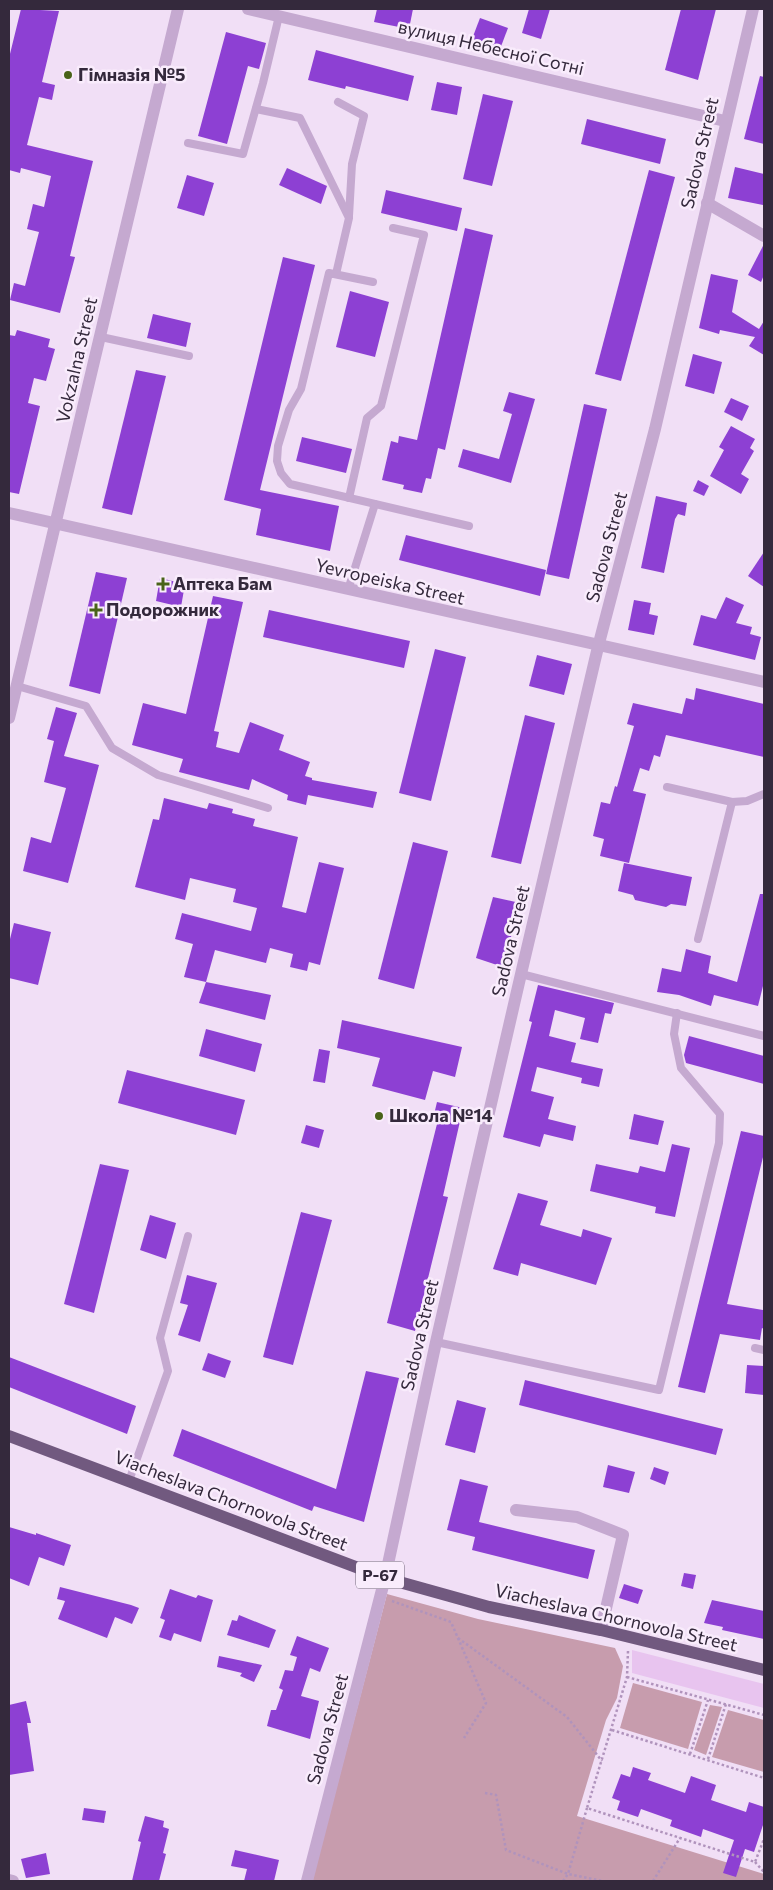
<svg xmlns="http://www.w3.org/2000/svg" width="773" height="1890" viewBox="0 0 773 1890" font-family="Commissioner,sans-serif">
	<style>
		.green { fill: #c79cad }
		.plaza { fill: #e8c4ef }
		.building { fill: #8d40d3 }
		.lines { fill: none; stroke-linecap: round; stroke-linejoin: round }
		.path { stroke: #b093bc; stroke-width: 2.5; stroke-dasharray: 2.5 2.5; stroke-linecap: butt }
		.service { stroke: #c5a9d0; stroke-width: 8 }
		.minor { stroke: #c5a9d0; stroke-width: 12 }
		.primary { stroke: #71597f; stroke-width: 12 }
		.poi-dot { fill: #496319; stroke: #f9ecfc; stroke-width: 2 }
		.labels { text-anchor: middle; stroke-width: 5; stroke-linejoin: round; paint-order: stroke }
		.shield { fill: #f9ecfc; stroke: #6f6476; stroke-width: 1 }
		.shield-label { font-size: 16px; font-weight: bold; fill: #34293c }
		.street-label { font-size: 18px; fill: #34293c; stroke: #f9ecfc }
		.poi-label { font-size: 18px; font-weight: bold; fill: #34293c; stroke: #f9ecfc; text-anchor: start }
	</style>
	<rect width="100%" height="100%" fill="#f1dff6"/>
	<g class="green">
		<path d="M387,1594L478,1619L615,1648L623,1666L617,1698L606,1720L577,1816L764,1874V1881H312Z"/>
		<path d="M633,1683L702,1702L688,1749L620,1728Z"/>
		<path d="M710,1705L722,1707L706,1755L694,1750Z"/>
		<path d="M728,1710L764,1720V1772L712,1757Z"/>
	</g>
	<path class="plaza" d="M632,1650L764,1684V1708L632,1673Z"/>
	<g class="building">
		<path d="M21,9L59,11L42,82L55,85L52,100L39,97L27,145L93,161L70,256L75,257L60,313L10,300L14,283L25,286L39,232L27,229L33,204L44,207L51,176L21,168L20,173L9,170V58Z"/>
		<path d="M377,9H413L409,29L374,22Z"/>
		<path d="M529,9H550L541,39L522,33Z"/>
		<path d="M681,9H716L698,80L665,70Z"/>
		<path d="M480,18L508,28L500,49L472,39Z"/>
		<path d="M226,32L266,43L259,69L248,66L227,144L198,136Z"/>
		<path d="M316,50L414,76L408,101L346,86L345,89L308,80Z"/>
		<path d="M760,76L764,77V144L744,139Z"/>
		<path d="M437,82L462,87L457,115L431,110Z"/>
		<path d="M483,94L513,101L492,186L463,179Z"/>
		<path d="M587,119L666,139L660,164L581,144Z"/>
		<path d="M735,167L764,174L763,205L728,198Z"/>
		<path d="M287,168L327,186L321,204L279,185Z"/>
		<path d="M649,170L675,177L621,381L595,374Z"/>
		<path d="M187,175L214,183L204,216L177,208Z"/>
		<path d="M386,190L462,208L457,231L381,213Z"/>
		<path d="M465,228L493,235L445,450L438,448L431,479L426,478L422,493L403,489L404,485L382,480L391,441L398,443L399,436L417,440Z"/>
		<path d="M764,244V275L761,282L748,275Z"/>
		<path d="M283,257L315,265L260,490L339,506L330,551L256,535L261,509L224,500Z"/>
		<path d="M711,274L738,280L732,312L759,329L764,321V355L749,346L755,337L720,330L719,334L699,328Z"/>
		<path d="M350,291L389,302L375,357L336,347Z"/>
		<path d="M153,314L191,323L186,347L147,338Z"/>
		<path d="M17,330L50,339L48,347L55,349L46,381L34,378L28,403L40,406L19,494L9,492V335L15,336Z"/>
		<path d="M693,354L722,362L714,394L685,386Z"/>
		<path d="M136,370L166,376L132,515L102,508Z"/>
		<path d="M509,392L535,399L511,483L458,467L463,449L499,459L512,414L503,411Z"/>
		<path d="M731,398L749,406L742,421L724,412Z"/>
		<path d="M584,404L607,409L569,579L546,574Z"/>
		<path d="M731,426L755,439L750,448L754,451L741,474L749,479L741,494L710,476L724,450L719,447Z"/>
		<path d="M302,437L352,449L346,473L296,461Z"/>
		<path d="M698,480L709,486L704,496L693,491Z"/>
		<path d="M656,496L687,503L685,516L678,514L675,519L664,573L641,568Z"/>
		<path d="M406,535L546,570L540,596L399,560Z"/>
		<path d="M764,552V587L748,576Z"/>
		<path d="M96,572L127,578L100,694L69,686Z"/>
		<path d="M160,578L185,584L181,607L156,601Z"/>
		<path d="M213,596L243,602L214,731L219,732L216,747L239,753L250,722L284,735L279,750L310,762L305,776L312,778V780L377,792L373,808L308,795L306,805L287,800L288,795L252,779L249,790L179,772L183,759L132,745L143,703L186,714Z"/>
		<path d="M726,597L744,605L736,623L752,627L750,634L761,637L755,660L693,645L701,615L716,619Z"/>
		<path d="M634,600L651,603L649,614L658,616L654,635L628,630Z"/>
		<path d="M269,610L410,641L404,668L263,637Z"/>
		<path d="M435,649L466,657L431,801L399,793Z"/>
		<path d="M537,655L572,664L564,695L529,686Z"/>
		<path d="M696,688L764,704V757L666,735L660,757L654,755L649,771L640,768L633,791L646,794L629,863L600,856L604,839L593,836L601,802L610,804L615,786L617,787L634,726L627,724L633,703L682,714L686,698L694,700Z"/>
		<path d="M56,707L77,713L64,756L99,765L68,883L23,871L31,837L51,843L66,788L44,782L54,741L47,739Z"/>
		<path d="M525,715L555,723L521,864L491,857Z"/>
		<path d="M164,798L207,809L209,803L233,809L232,813L255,819L253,826L298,837L282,907L306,913L319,862L344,868L320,965L309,962L307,971L290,967L293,954L270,948L266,963L215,950L206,982L184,977L193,944L175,939L182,913L251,931L257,908L233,902L236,889L190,878L185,900L135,887L153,819L159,820Z"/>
		<path d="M413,842L448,851L414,989L378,979Z"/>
		<path d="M624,863L692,877L686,906L671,904L666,907L635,900L633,895L618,891Z"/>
		<path d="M760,894H764V982L758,1006L714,995L711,1006L679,995L657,992L662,968L681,972L686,949L711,956L708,973L737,982Z"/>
		<path d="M493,897L520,903L503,967L476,958Z"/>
		<path d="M14,923L51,932L38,985L9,978V943Z"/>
		<path d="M206,982L271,995L265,1020L199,1003Z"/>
		<path d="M538,985L614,1003L611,1014L605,1013L598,1043L580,1039L585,1018L555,1010L549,1036L576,1043L571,1062L603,1069L599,1087L581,1083L582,1078L537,1067L531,1091L554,1097L548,1119L576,1126L573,1141L544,1134L540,1147L503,1137L532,1022L529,1021Z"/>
		<path d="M342,1020L462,1047L455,1077L433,1071L425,1100L372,1086L380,1058L337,1048Z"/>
		<path d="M206,1029L262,1044L255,1072L199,1056Z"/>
		<path d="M689,1036L764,1056V1084L686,1063L684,1055Z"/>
		<path d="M319,1049L330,1051L325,1083L313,1081Z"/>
		<path d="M127,1070L245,1100L236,1135L118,1103Z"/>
		<path d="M437,1102L463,1108L443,1196L448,1197L415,1331L387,1323L437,1124L432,1123Z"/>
		<path d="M634,1114L664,1121L658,1145L629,1139Z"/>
		<path d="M306,1125L324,1130L319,1148L301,1143Z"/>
		<path d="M741,1131L764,1136V1153L727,1304L763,1310L764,1329L762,1328L760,1340L720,1334L705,1393L678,1387Z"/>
		<path d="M672,1144L690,1148L675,1217L655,1213L656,1207L590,1191L596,1164L638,1173L640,1166L665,1172Z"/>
		<path d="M100,1164L129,1170L94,1313L64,1304Z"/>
		<path d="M518,1193L548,1201L540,1225L581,1237L583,1229L612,1238L596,1285L521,1263L518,1276L493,1269Z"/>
		<path d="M301,1212L332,1220L293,1365L263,1357Z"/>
		<path d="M150,1215L176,1223L166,1259L140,1250Z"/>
		<path d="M187,1275L217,1283L200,1342L178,1335L188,1305L180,1303Z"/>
		<path d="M208,1353L231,1361L225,1378L202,1370Z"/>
		<path d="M9,1357L136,1406L127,1434L9,1387Z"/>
		<path d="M747,1365L764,1366V1395L745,1393Z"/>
		<path d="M366,1371L399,1378L364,1522L314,1506L312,1511L173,1456L182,1429L336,1489Z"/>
		<path d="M525,1380L723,1429L716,1455L519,1405Z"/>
		<path d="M457,1400L486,1408L475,1453L445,1445Z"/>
		<path d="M608,1465L635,1472L629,1493L603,1487Z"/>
		<path d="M654,1467L669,1472L665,1485L650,1479Z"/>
		<path d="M460,1479L488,1486L479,1522L595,1550L588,1579L472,1550L475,1537L447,1530Z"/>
		<path d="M9,1527L36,1535V1533L71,1545L64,1566L39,1557L29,1586L9,1578Z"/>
		<path d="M684,1573L696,1575L693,1589L681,1586Z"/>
		<path d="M624,1584L643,1590L638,1604L619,1598Z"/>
		<path d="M60,1587L131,1605L139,1608L132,1624L115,1617L107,1638L58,1619L65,1601L57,1599Z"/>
		<path d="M170,1589L196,1598L198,1595L213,1600L201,1642L174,1633L171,1641L159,1637L165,1620L160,1618Z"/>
		<path d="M712,1600L764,1611V1639L722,1630L723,1627L704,1623Z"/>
		<path d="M239,1615L276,1630L269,1648L227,1635L232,1620L237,1621Z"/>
		<path d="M297,1636L329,1648L320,1672L310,1668L301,1696L319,1701L310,1739L267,1726L271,1710H276L283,1690L279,1688L285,1670L293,1671L297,1657L290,1655Z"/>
		<path d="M219,1656L262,1665L254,1682L240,1676L242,1673L217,1667Z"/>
		<path d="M26,1701L31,1723H27L34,1771L9,1775V1705Z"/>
		<path d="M633,1767L651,1773L648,1780L685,1793L691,1776L716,1785L711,1800L746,1812L749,1802L764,1807V1822L754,1852L745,1849L736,1877L723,1873L734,1840L703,1829L701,1837L670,1826L672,1820L641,1809L638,1817L617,1810L620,1801L612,1798L621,1774L630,1777Z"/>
		<path d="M84,1808L106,1811L104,1823L82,1820Z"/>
		<path d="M145,1816L164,1821L163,1827L169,1829L163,1853L166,1854L159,1881H132L141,1842L138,1841Z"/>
		<path d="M235,1850L279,1860L274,1881H244L247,1869L231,1866Z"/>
		<path d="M46,1853L50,1874L26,1878L21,1859Z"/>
	</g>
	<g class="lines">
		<g class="path">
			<path d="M392,1601L451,1622L486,1703L464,1738"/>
			<path d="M458,1638L567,1717L602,1761"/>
			<path d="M628,1651L627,1677L587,1808L755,1862L764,1839"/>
			<path d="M627,1677L764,1715"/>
			<path d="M612,1730L764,1778"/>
			<path d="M690,1754L708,1700"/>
			<path d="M708,1759L726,1704"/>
			<path d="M485,1793L496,1795L506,1850L568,1874L587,1808"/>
			<path d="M755,1862L764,1872"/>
			<path d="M563,1881L568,1874L602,1881"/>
			<path d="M653,1881L680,1838"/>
		</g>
		<g class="service">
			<path d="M338,102L364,116L352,164L349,216"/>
			<path d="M256,109L300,118L349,218L336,274"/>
			<path d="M188,143L243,154L263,83L279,16"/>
			<path d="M373,282L329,273L301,389L289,410L278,446L277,461L281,473L290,484L469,526"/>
			<path d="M101,337L189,356"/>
			<path d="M349,498L367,418L381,406L424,235L393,228"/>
			<path d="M348,590L375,504"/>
			<path d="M17,686L86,706L112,748L158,775L268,808"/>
			<path d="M667,787L732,802L747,801L764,794"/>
			<path d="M698,939L732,802"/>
			<path d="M521,974L764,1036"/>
			<path d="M436,1342L659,1390L719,1143L720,1114L681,1068L674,1034L677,1013"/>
			<path d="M755,1348L764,1350"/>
			<path d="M129,1481L168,1371L160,1338L188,1236"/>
		</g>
		<g class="minor">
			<path d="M248,9L725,121"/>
			<path d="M707,203L764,236"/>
			<path d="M9,513L764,682"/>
			<path d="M9,718L178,9"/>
			<path d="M516,1510L577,1517L623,1535L601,1630"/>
			<path d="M9,1880L13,1881"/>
			<path d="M307,1881L385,1578L436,1342L521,974L598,647L655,429L753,9"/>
		</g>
		<path class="primary" d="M9,1436L385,1578L489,1607L601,1630L764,1670"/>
	</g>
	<g class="poi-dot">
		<circle cx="68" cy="75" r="5"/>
		<path d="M160.5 576.5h5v5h5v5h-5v5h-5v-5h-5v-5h5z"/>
		<path d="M93.5 602.5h5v5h5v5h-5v5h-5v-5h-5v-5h5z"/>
		<circle cx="379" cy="1116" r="5"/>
	</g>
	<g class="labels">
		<rect class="shield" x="356" y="1561.5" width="48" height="27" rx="4"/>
		<g class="shield-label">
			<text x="380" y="1581">Р-67</text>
		</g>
		<g class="street-label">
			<text transform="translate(491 48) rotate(13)" y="6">вулиця Небесної Сотні</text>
			<text transform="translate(700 153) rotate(-77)" y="6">Sadova Street</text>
			<text transform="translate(77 360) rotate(-77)" y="6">Vokzalna Street</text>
			<text transform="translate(607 547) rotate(-75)" y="6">Sadova Street</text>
			<text transform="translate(390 582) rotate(13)" y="6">Yevropeiska Street</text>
			<text transform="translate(511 941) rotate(-77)" y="6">Sadova Street</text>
			<text transform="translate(420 1335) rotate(-77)" y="6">Sadova Street</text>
			<text transform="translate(231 1501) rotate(21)" y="6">Viacheslava Chornovola Street</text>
			<text transform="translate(616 1618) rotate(13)" y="6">Viacheslava Chornovola Street</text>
			<text transform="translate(328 1729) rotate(-75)" y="6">Sadova Street</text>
		</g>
		<g class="poi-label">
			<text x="78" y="81">Гімназія №5</text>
			<text x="173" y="590">Аптека Бам</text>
			<text x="106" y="616">Подорожник</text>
			<text x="389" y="1122">Школа №14</text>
		</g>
	</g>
	<rect width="773" height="1890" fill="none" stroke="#34293c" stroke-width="20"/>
</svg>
